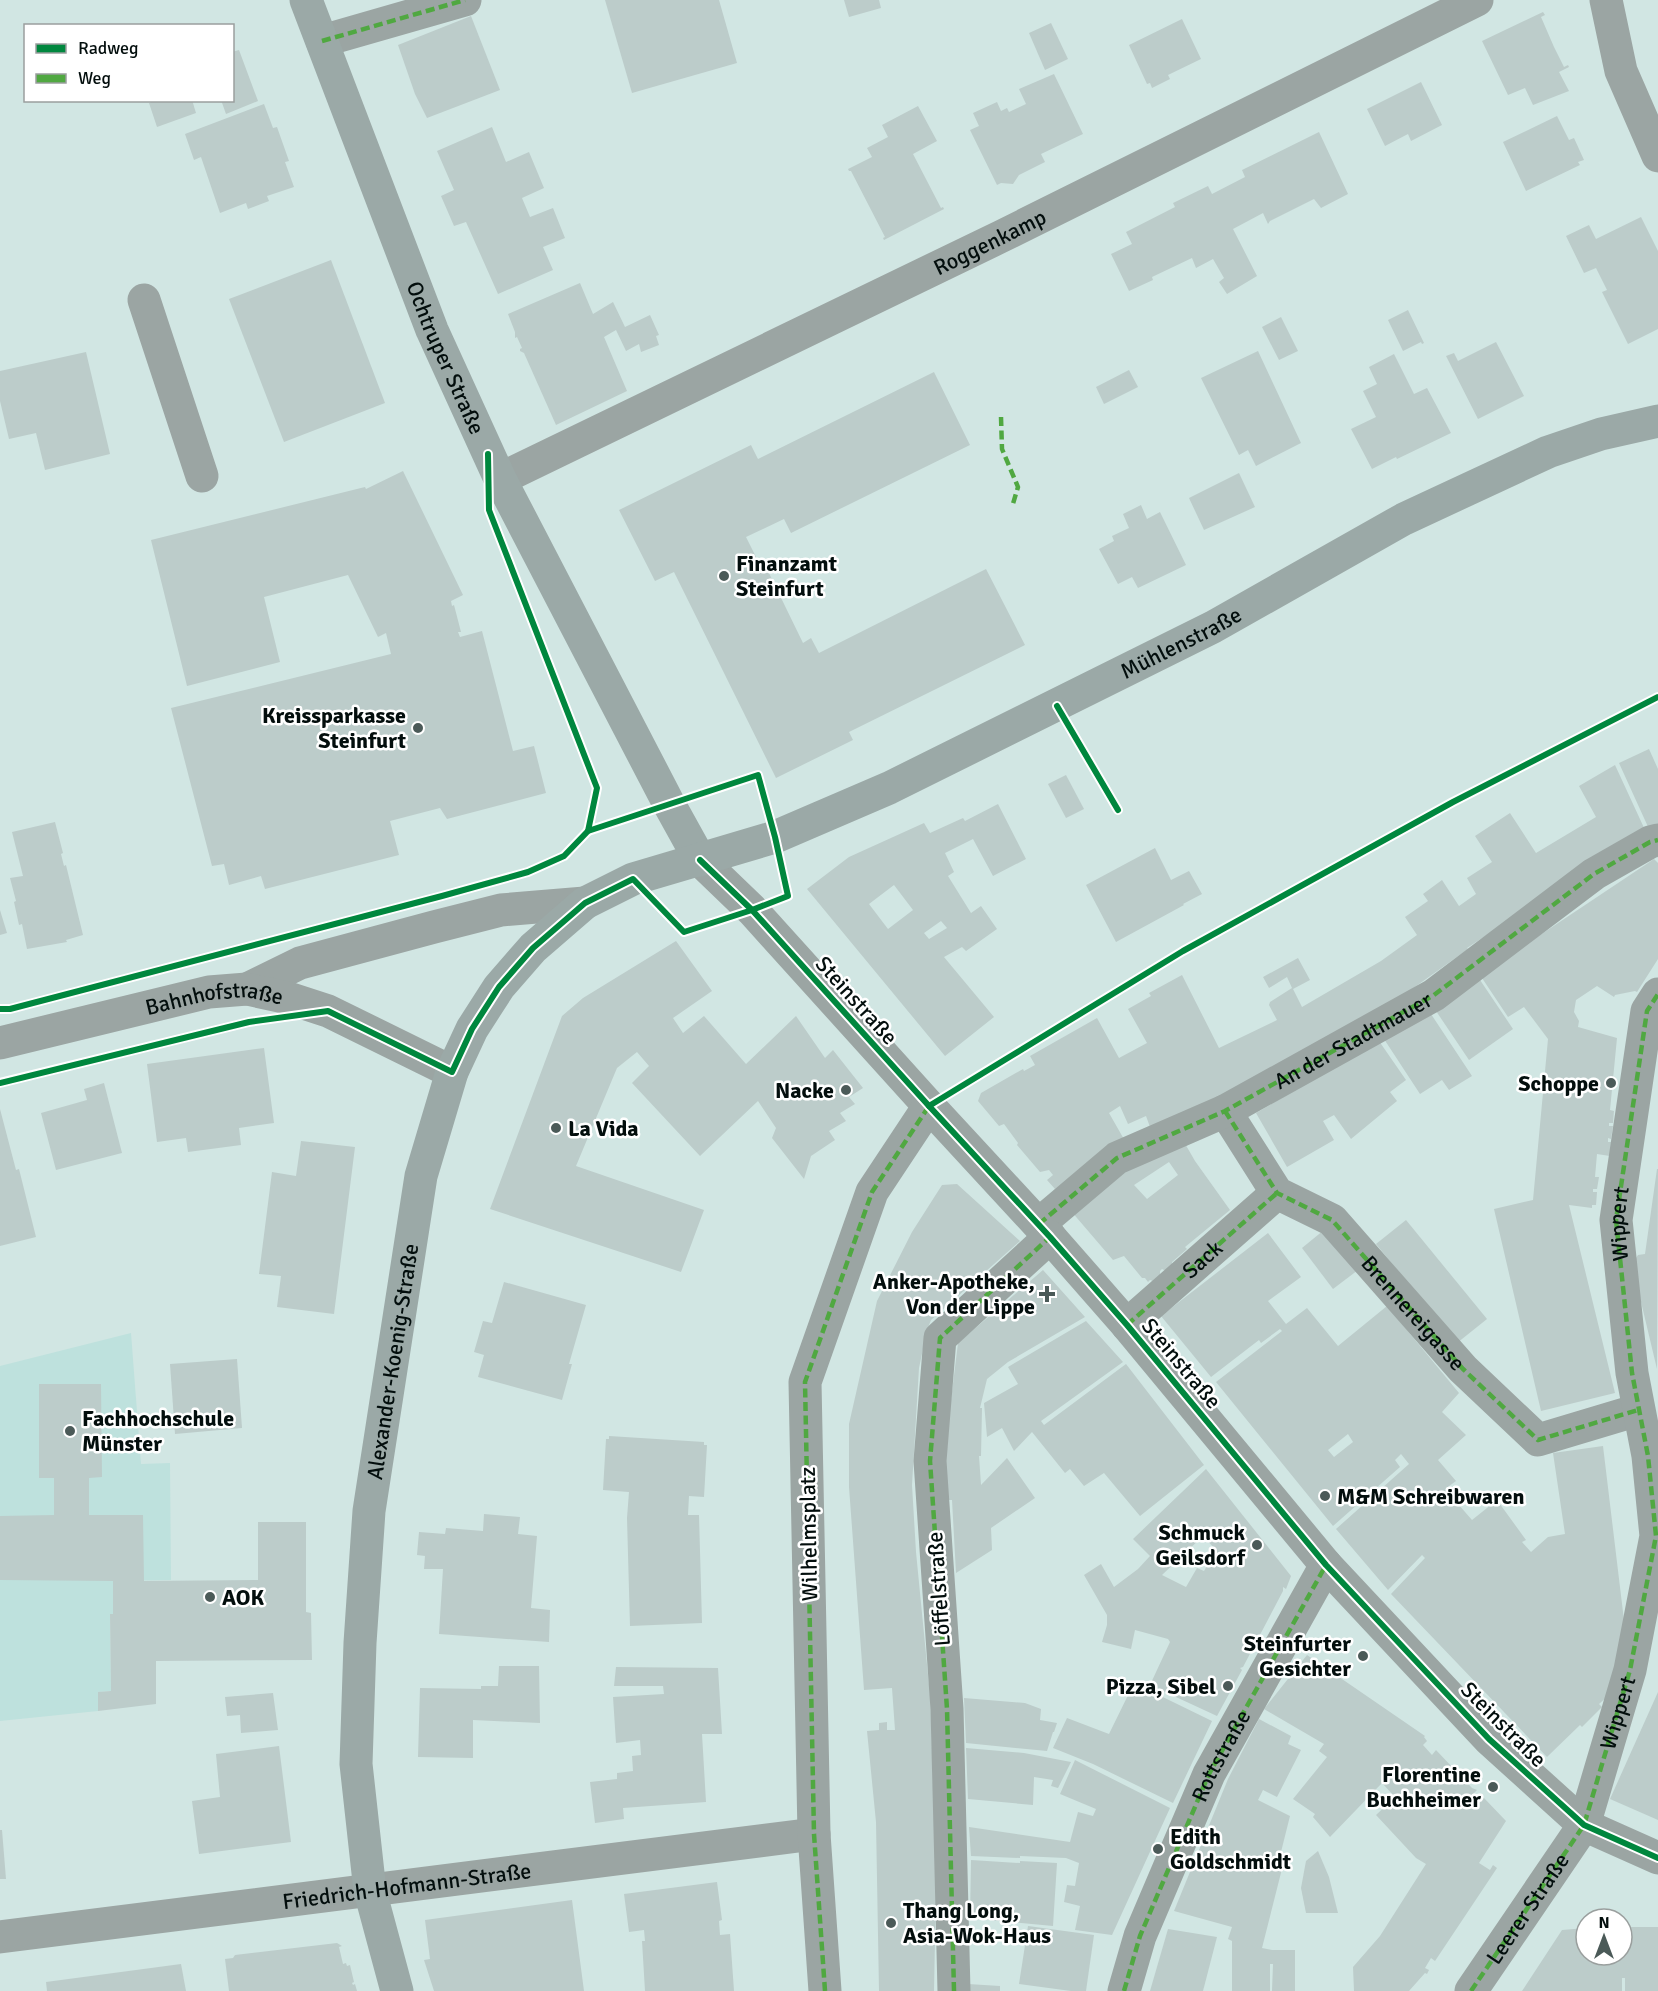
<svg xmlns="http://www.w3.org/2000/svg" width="1658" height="1991" viewBox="0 0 1658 1991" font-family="Signika,sans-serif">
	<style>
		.built { fill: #bee1dd }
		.building { fill: #bcccca; fill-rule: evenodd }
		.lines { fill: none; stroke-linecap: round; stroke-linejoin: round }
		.minor { stroke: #9ba5a3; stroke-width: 33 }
		.major { stroke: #9ba9a7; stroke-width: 33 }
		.quiet { stroke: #50a841; stroke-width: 4.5; stroke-dasharray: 9 4.5; stroke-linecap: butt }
		.cycleway-casing { stroke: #fff; stroke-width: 10 }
		.cycleway { stroke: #00873e; stroke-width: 6 }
		.poi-dot { fill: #4b5a58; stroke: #fff; stroke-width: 2 }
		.labels { text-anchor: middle; stroke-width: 5; stroke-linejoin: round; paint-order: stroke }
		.street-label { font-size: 22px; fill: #030e0d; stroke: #fff }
		.poi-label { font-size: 22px; font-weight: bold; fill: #030e0d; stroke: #fff; text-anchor: end }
	</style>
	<rect width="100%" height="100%" fill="#d1e6e3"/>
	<path class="built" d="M131,1333L141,1464L170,1463L171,1580L114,1581L113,1614L110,1615L111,1691L98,1692V1711L0,1721V1366Z"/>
	<g class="building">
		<path d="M605,0H719L737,63L632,93Z"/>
		<path d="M844,0H879L881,8L849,17Z"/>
		<path d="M1543,12L1545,15L1541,17L1554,47L1564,67L1568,65L1569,67L1559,72L1569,91L1533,105L1525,88L1508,95L1482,41Z"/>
		<path d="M471,16L500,90L427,118L415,94L398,45Z"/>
		<path d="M1182,19L1201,59L1168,75L1170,79L1152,88L1150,83L1147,84L1129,45Z"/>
		<path d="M1051,23L1068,59L1045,70L1029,33Z"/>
		<path d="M239,50L258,101L226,114L221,100H232V52Z"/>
		<path d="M1054,74L1083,134L1041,154L1045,162L1019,175L1013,184L1001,183L997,185L970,130L979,126L973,113L997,102L1001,111L1007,108L1009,112L1026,104L1019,89Z"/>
		<path d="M1421,82L1442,125L1411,141L1408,134L1385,146L1367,109Z"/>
		<path d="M156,100H192L196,113L157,127L149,103Z"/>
		<path d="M264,104L273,128L277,127L289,161L285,162L294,187L267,196L269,201L248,209L246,203L220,213L201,157L194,160L185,134Z"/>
		<path d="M918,106L937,141L913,154L941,208L943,207L944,209L884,240L883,238L885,237L851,171H849L848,169L872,157L867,148L888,137L882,125Z"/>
		<path d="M1557,116L1569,140L1574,138L1584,160L1578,162L1580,165L1526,191L1503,142Z"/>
		<path d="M492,127L506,162L529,152L544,188L522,198L530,217L553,208L565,238L543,247L553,270L498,294L466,222L454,226L441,196L454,190L437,151Z"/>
		<path d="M1319,132L1348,194L1321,208L1314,199L1270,221L1268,224L1263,213L1233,229L1257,276L1227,294L1219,282L1224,278L1213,259L1196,268L1192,258L1152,277L1153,280L1129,291L1111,254L1132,244L1126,232L1175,207L1173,203L1208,186L1212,194L1245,177L1242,170Z"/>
		<path d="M1641,217L1658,251V329L1628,344L1602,292L1607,290L1596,268L1584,273L1566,236L1589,225L1596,239Z"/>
		<path d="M331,260L385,403L284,442L229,299Z"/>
		<path d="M580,283L593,314L613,302L625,327L650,315L659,335L656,336L659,345L641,352L639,344L626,351L616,330L604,337L627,391L556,425L524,353L520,351V349L522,348L517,337L515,338V332L508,314Z"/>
		<path d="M1408,310L1424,343L1422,344L1421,342L1403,351L1388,320Z"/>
		<path d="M1281,317L1298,351L1279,360L1262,327Z"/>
		<path d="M1496,342L1524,396L1478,419L1446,356L1454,353L1458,361Z"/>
		<path d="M1258,351L1301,443L1256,466L1248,450L1239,455L1201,378Z"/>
		<path d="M86,352L110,454L45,470L36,433L9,439L0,401V371Z"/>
		<path d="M1394,354L1414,394L1427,388L1451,433L1397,459L1396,457L1372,469L1351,429L1376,417L1363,391L1377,384L1369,367Z"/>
		<path d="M1129,370L1138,387L1104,404L1096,387Z"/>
		<path d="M934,372L970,445L791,533L784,519L746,537L763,571L767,569L803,643L811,638L819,653L986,569L1025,645L849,732L853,740L776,778L674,572L655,581L619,510L751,445L758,459Z"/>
		<path d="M403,471L463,595L451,601L452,606L454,605L461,632H458L460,637L482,631L513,751L534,746L546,793L447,819L440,808L390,821L399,855L265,889L261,876L229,885L224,864L212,866L171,708L391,654L386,633L378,637L348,575L264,597L280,662L187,686L151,540L365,487L366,489Z"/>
		<path d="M1239,473L1255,507L1204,530L1189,498Z"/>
		<path d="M1141,505L1147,519L1160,512L1186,565L1138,588L1132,577L1118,584L1099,549L1114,541L1112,536L1129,528L1123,514Z"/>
		<path d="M1649,749L1658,769V827L1649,829L1619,763Z"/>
		<path d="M1615,765L1645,830L1467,948L1468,949L1405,994L1238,1088L1150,1127L1146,1116L1128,1124L1120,1106L1109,1113L1125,1141L1055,1189L1047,1180L1053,1175L1049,1170L1040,1172L1017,1145L1018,1143L1004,1124L999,1126L978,1101L981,1093L1023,1069L1024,1071L1035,1065L1030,1056L1097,1018L1119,1058L1147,1043L1128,1009L1151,996L1149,993L1182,975L1219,1048L1277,1020L1269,1005L1270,1002L1292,988L1287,977L1269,988L1263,977L1298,958L1310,980L1293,989L1302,1007L1381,961L1417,935L1405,917L1428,901L1423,894L1442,880L1459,906L1476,894L1467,878L1492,862L1475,836L1510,813L1536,853L1596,817L1579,786Z"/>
		<path d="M1066,775L1084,809L1066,818L1048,784Z"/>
		<path d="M998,804L1026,859L993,876L973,839L945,853L954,872L948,876L971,913L981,906L997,929L966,951L962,947L944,957L994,1017L945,1056L807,889L849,857L924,823L930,833L963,818L965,821ZM894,885L913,910L888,929L869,904ZM941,921L947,928L929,939L924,933Z"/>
		<path d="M55,822L63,853L61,854L64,866L66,865L83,935L66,940L67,942L27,949L22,924L19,925L14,902L16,901L10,878L23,876L12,832Z"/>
		<path d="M1155,848L1171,880L1189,871L1202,894L1183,904L1184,905L1116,942L1086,885Z"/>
		<path d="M1654,859L1658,863V959L1637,992L1635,991L1615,995L1614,997L1597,986L1576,1000L1574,1012L1579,1021L1578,1027L1617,1038L1610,1110L1614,1111L1613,1123H1609V1126H1613L1611,1139L1608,1138V1142H1611L1610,1156L1597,1154L1595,1177H1599L1597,1189H1593V1192H1597L1596,1205H1592V1208L1569,1205L1615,1393L1541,1411L1494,1209L1533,1200L1548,1039L1524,1007L1508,1017L1480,975Z"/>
		<path d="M0,910L7,933L0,935Z"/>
		<path d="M676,941L712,991L673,1018L683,1033L704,1016L746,1064L796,1016L825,1058L833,1050L863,1088L849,1097L855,1104L840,1113L846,1121L829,1131L835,1140L811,1156L804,1179L772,1138L776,1128L758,1101L700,1156L632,1083L649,1066L637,1052L617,1068L576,1166L704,1210L681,1272L490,1209L562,1016L583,998Z"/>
		<path d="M1478,977L1513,1029L1469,1060L1434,1008Z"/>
		<path d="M1429,1011L1472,1076L1449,1090L1442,1080L1420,1094L1384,1039Z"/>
		<path d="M1379,1041L1406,1080L1390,1092L1397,1101L1351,1139L1334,1115L1323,1121L1334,1140L1287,1167L1256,1113Z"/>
		<path d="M264,1048L274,1123L239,1128L241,1145L188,1152L186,1138L157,1142L147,1064Z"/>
		<path d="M104,1083L122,1153L56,1170L41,1113L87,1100L84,1089Z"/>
		<path d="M0,1109L16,1170L19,1169L36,1237L0,1246Z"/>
		<path d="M1180,1135L1195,1161L1230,1210L1185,1247L1187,1249L1172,1262V1265L1166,1271L1162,1269L1160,1271V1275L1153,1281L1150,1280L1148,1282L1145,1278H1142L1124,1256L1113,1260L1071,1211L1120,1168ZM1169,1162L1178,1175L1147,1199L1134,1185Z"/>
		<path d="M301,1141L355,1147L334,1314L277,1307L281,1276L259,1274L272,1172L296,1176Z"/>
		<path d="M1657,1169H1658L1657,1369L1632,1264L1638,1255L1645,1254Z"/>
		<path d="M957,1184L1020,1241L931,1320L927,1330L919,1368L912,1485L916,1552L929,1685H930L936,1888L934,1991H879L876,1822L867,1731L879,1730V1723L887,1722V1730H895L892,1688L864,1690L849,1487V1424L877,1301L912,1232L942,1185Z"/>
		<path d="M1406,1220L1487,1319L1457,1343L1376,1244Z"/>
		<path d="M1324,1230L1358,1270L1333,1289L1302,1248Z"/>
		<path d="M1268,1233L1301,1277L1268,1301L1286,1324L1307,1308L1338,1346L1387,1306L1459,1393L1442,1412L1466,1435L1438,1460L1456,1481L1445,1489L1472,1520L1497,1500L1526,1540L1522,1542L1531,1552L1548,1537L1565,1534L1553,1453L1603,1446L1626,1637L1617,1688L1599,1704L1602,1707L1582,1727L1580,1725L1547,1757L1391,1594L1425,1558L1422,1555L1388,1590L1336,1529L1409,1464L1401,1454L1395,1460L1400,1467L1333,1526L1216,1382L1282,1331L1280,1329L1261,1343L1259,1340L1211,1377L1161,1316ZM1348,1434L1353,1442L1334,1457L1328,1450Z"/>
		<path d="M1043,1270L1085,1317L1008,1362L987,1379L980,1408H982L981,1456H979L981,1485L1007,1458L1035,1498L991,1528L992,1550L956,1573L952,1500H943L950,1408L958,1343Z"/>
		<path d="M504,1282L586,1305L569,1364H572L562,1400L478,1377L484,1355L474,1352L483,1321L492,1323Z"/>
		<path d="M1086,1321L1123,1362L1041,1421L1044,1425L1126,1364L1204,1465L1140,1516L1104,1473L1084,1486L1070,1469L1065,1473L1032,1432L1014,1451L1002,1428L987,1437L984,1403L1018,1384L1008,1367Z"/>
		<path d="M237,1359L242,1428L175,1434L170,1364Z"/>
		<path d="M39,1384H101L102,1477L89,1478V1515H143L144,1581L258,1580V1522H306V1612L311,1613L312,1660L156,1661V1704L98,1711V1692L111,1691L110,1614H113V1581L0,1580V1516L54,1515V1478H39Z"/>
		<path d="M609,1436L704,1442V1445H707L704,1497L689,1496L688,1515H699L702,1623L630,1626L627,1518L629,1492L603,1490L606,1439H609Z"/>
		<path d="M1206,1469L1291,1576L1286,1589L1283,1587V1591L1243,1667L1240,1668L1242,1670L1217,1716L1150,1685L1170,1642L1168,1639L1135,1630L1131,1649L1102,1642L1107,1625V1615L1084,1575L1101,1564L1114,1587L1138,1569L1150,1556L1133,1539ZM1203,1536L1216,1550L1204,1571L1197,1568L1186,1587L1162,1575Z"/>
		<path d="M484,1514L520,1517L518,1534L537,1536L531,1608L550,1610L549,1642L439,1634L443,1569H424L425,1556L417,1555L419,1532L445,1534L446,1528L483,1531Z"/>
		<path d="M1307,1655L1425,1736L1424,1737L1427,1741L1423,1745L1432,1755L1436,1750L1472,1788L1477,1790L1472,1795L1479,1803L1484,1798L1506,1821L1479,1863L1490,1870L1493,1865L1497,1868L1435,1961L1431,1958L1425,1968L1429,1970L1427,1974L1425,1973L1409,1991H1354L1353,1967L1380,1936L1426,1864L1416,1858L1376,1815L1395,1797L1382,1783L1330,1837L1313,1817L1315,1814L1293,1799L1327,1757L1319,1751L1324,1744L1264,1709Z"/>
		<path d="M499,1666H539L540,1723L473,1720V1758L418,1757L420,1688L481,1689V1686H498Z"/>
		<path d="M616,1667L718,1668L722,1734H702L706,1802L623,1808L624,1819L595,1823L590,1782L617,1779V1773L633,1771L632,1756L641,1755L640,1740L616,1743L613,1697L664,1694L663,1686H614Z"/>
		<path d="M1134,1683L1212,1721L1173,1803L1093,1764L1053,1748L1067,1718L1109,1734Z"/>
		<path d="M1658,1692V1820L1610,1799Z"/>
		<path d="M273,1693L278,1730L241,1733L240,1715L227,1716L225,1697Z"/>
		<path d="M964,1698L1025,1703L1041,1709L1040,1720L1057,1723L1054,1732H1053L1047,1751L966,1743Z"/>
		<path d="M1259,1719L1291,1736L1288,1744L1301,1750L1277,1797L1263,1790L1258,1800L1290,1816L1281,1852L1286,1853L1262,1948L1272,1950H1295V1991H1272L1273,1964H1270V1991H1232V1941L1228,1939L1232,1927L1174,1911L1228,1779Z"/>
		<path d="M279,1746L291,1842L199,1854L192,1801L220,1797L216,1754Z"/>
		<path d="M966,1748L1024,1753L1071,1762L1058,1788L1051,1786L1053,1780L1034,1777L1033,1805L968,1799Z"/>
		<path d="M1075,1760L1170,1808L1112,1935L1075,1930L1080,1906L1064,1902L1067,1885L1075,1886L1079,1863L1066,1858L1020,1856V1858L971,1856L969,1827L1070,1842L1078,1812L1093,1816L1096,1809L1060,1794Z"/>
		<path d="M0,1830H2L6,1879H0Z"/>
		<path d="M1318,1851L1329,1877L1338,1913H1306L1301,1888L1306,1861Z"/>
		<path d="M971,1860L1020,1863V1861L1057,1863L1053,1926L970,1918Z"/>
		<path d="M717,1882L722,1920L719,1921L720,1935L730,1934L734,1991H645L642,1941H645L644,1930L629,1932L624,1894Z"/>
		<path d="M572,1900L584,1991H434L424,1960L430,1959L425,1920Z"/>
		<path d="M1028,1926L1094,1935L1086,1991H1071L1019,1984Z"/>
		<path d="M1622,1927H1658V1991H1625V1978H1622V1991H1522L1562,1930L1586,1928V1955H1622Z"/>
		<path d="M1168,1929L1217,1937L1203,1991H1150Z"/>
		<path d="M337,1943L342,1946L339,1947L343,1964L346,1963L347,1966L350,1965L354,1982L352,1983L353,1985L355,1984L357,1991H229L225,1959L233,1958L235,1955Z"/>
		<path d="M181,1964L186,1991H47L46,1982Z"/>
		<path d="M968,1984L1000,1986V1991H968Z"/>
	</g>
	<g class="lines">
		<g class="minor">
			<path d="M1606,0L1621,71L1658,156"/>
			<path d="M322,41L465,0"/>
			<path d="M144,300L202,476"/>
			<path id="s1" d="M500,479L1002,236L1477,0"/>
			<path d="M700,860L752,910L929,1106L1050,1237L1127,1325L1326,1565L1489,1739L1584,1825L1658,1858"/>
			<path d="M247,989L300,963L434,927L501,910L585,903"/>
			<path id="s2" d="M0,1043L209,992L247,989L288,998L328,1011L452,1072"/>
			<path d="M1225,1111L1277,1193L1332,1220L1463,1369L1538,1440L1638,1410"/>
			<path d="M1039,1224L1117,1158L1225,1111L1434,995L1594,874L1650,842L1658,840"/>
			<path id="s3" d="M1127,1325L1277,1193"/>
			<path id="s4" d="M0,1937L814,1834"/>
			<path d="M825,1991L814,1834L805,1382L872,1192L929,1106"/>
			<path d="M954,1991L947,1709L930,1461L940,1338L1050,1237"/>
			<path id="s5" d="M1124,1991L1140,1936L1209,1774L1326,1565"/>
			<path d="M1471,1991L1584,1825L1630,1670L1656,1536L1648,1456L1632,1373L1616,1220L1647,1011L1658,994"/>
		</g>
		<g class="major">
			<path id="s6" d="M306,0L432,330L500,479L669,804L700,860"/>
			<path id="s7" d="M397,1991L370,1891L356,1764L360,1643L369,1511L421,1176L452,1072L472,1029L499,987L533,948L585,903L633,879L775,837L889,788L1213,627L1404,519L1548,452L1601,434L1658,421"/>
		</g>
		<g class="quiet">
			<path d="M322,41L465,0"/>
			<path d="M1001,417L1002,449L1018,487L1012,507"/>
			<path id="s8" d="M1225,1111L1277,1193L1332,1220L1463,1369L1538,1440L1638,1410"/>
			<path id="s9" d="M1039,1224L1117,1158L1225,1111L1434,995L1594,874L1650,842L1658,840"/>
			<path d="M1127,1325L1277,1193"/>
			<path d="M825,1991L814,1834L805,1382L872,1192L929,1106"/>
			<path d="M954,1991L947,1709L930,1461L940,1338L1050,1237"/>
			<path d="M1124,1991L1140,1936L1209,1774L1326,1565"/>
			<path id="s10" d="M1471,1991L1584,1825L1630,1670L1656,1536L1648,1456L1632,1373L1616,1220L1647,1011L1658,994"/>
		</g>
		<defs>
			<g id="cycleway">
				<path d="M488,454L489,510L597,788L588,831"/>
				<path d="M1057,706L1118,810"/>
				<path d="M700,860L752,910L929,1106L1050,1237L1127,1325L1326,1565L1489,1739L1584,1825L1658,1858"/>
				<path d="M0,1009H10L442,896L528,872L564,856L588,831L758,775L775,837L788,896L752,910L684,932L633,879L585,903L533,948L499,987L472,1029L452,1072L328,1011L249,1022L0,1083"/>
				<path d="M929,1106L1183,951L1453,802L1658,697"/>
			</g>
		</defs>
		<use href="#cycleway" class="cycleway-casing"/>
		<use href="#cycleway" class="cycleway"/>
	</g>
	<g class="poi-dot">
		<circle cx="724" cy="576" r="6"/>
		<circle cx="418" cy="728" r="6"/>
		<circle cx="1611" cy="1083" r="6"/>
		<circle cx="846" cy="1090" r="6"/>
		<circle cx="556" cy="1128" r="6"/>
		<path d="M1044 1285h6v6h6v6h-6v6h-6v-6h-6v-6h6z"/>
		<circle cx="70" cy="1431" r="6"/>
		<circle cx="1325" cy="1496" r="6"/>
		<circle cx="1257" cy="1545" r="6"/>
		<circle cx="210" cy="1597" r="6"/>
		<circle cx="1363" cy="1656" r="6"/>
		<circle cx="1228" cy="1686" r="6"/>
		<circle cx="1493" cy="1787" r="6"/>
		<circle cx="1158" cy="1849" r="6"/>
		<circle cx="891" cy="1923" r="6"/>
	</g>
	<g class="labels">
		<g class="street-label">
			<text dy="8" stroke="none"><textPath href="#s1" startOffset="544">Roggenkamp</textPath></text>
			<text dy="8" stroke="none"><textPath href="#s6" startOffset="384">Ochtruper Straße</textPath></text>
			<text dy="8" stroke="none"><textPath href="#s7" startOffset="1802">Mühlenstraße</textPath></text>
			<text transform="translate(857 1000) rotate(48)" y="8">Steinstraße</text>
			<text dy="8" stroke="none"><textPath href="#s2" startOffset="220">Bahnhofstraße</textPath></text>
			<text dy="8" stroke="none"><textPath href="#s9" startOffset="366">An der Stadtmauer</textPath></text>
			<text dy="8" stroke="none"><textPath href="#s10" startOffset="814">Wippert</textPath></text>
			<text dy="8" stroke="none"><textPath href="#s3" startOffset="100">Sack</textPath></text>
			<text dy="8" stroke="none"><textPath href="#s8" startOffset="282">Brennereigasse</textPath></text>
			<text dy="8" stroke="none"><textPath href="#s7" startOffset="636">Alexander-Koenig-Straße</textPath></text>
			<text transform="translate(1182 1363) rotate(50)" y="8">Steinstraße</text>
			<text transform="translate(808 1534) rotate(-91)" y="8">Wilhelmsplatz</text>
			<text transform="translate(938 1589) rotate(-94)" y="8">Löffelstraße</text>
			<text dy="8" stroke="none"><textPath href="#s10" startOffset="318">Wippert</textPath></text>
			<text transform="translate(1504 1724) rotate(45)" y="8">Steinstraße</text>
			<text dy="8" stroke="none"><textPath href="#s5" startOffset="255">Rottstraße</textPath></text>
			<text dy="8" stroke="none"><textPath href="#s4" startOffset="410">Friedrich-Hofmann-Straße</textPath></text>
			<text dy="8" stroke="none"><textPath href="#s10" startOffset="100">Leerer Straße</textPath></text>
		</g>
		<g class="poi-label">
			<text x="736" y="571" text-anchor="start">Finanzamt<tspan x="736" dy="25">Steinfurt</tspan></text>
			<text x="406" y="723">Kreissparkasse<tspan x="406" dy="25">Steinfurt</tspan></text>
			<text x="1599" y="1091">Schoppe</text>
			<text x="834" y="1098">Nacke</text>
			<text x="568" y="1136" text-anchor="start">La Vida</text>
			<text x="1035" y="1289">Anker-Apotheke,<tspan x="1035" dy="25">Von der Lippe</tspan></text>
			<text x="82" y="1426" text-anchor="start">Fachhochschule<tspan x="82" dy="25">Münster</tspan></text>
			<text x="1337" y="1504" text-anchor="start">M&amp;M Schreibwaren</text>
			<text x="1245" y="1540">Schmuck<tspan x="1245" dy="25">Geilsdorf</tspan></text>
			<text x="222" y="1605" text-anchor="start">AOK</text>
			<text x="1351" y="1651">Steinfurter<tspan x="1351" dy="25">Gesichter</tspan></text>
			<text x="1216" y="1694">Pizza, Sibel</text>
			<text x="1481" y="1782">Florentine<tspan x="1481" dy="25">Buchheimer</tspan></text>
			<text x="1170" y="1844" text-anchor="start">Edith<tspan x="1170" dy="25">Goldschmidt</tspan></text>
			<text x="903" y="1918" text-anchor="start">Thang Long,<tspan x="903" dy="25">Asia-Wok-Haus</tspan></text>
		</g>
	</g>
	<rect x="24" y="24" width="210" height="78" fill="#ffffff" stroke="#9a9f9e" stroke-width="1.5"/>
	<rect x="36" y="44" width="30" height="9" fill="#00873e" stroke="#9a9f9e" stroke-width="1.5"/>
	<text x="78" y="54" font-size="18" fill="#030e0d">Radweg</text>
	<rect x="36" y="74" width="30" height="9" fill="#50a841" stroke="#9a9f9e" stroke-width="1.5"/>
	<text x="78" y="84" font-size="18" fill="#030e0d">Weg</text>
	<g transform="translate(1604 1937)"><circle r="28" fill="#ffffff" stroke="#9a9f9e" stroke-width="1.5"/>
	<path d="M0-4.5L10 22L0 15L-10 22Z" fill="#4b5a58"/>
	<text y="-9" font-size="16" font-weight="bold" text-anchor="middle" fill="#030e0d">N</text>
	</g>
</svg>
